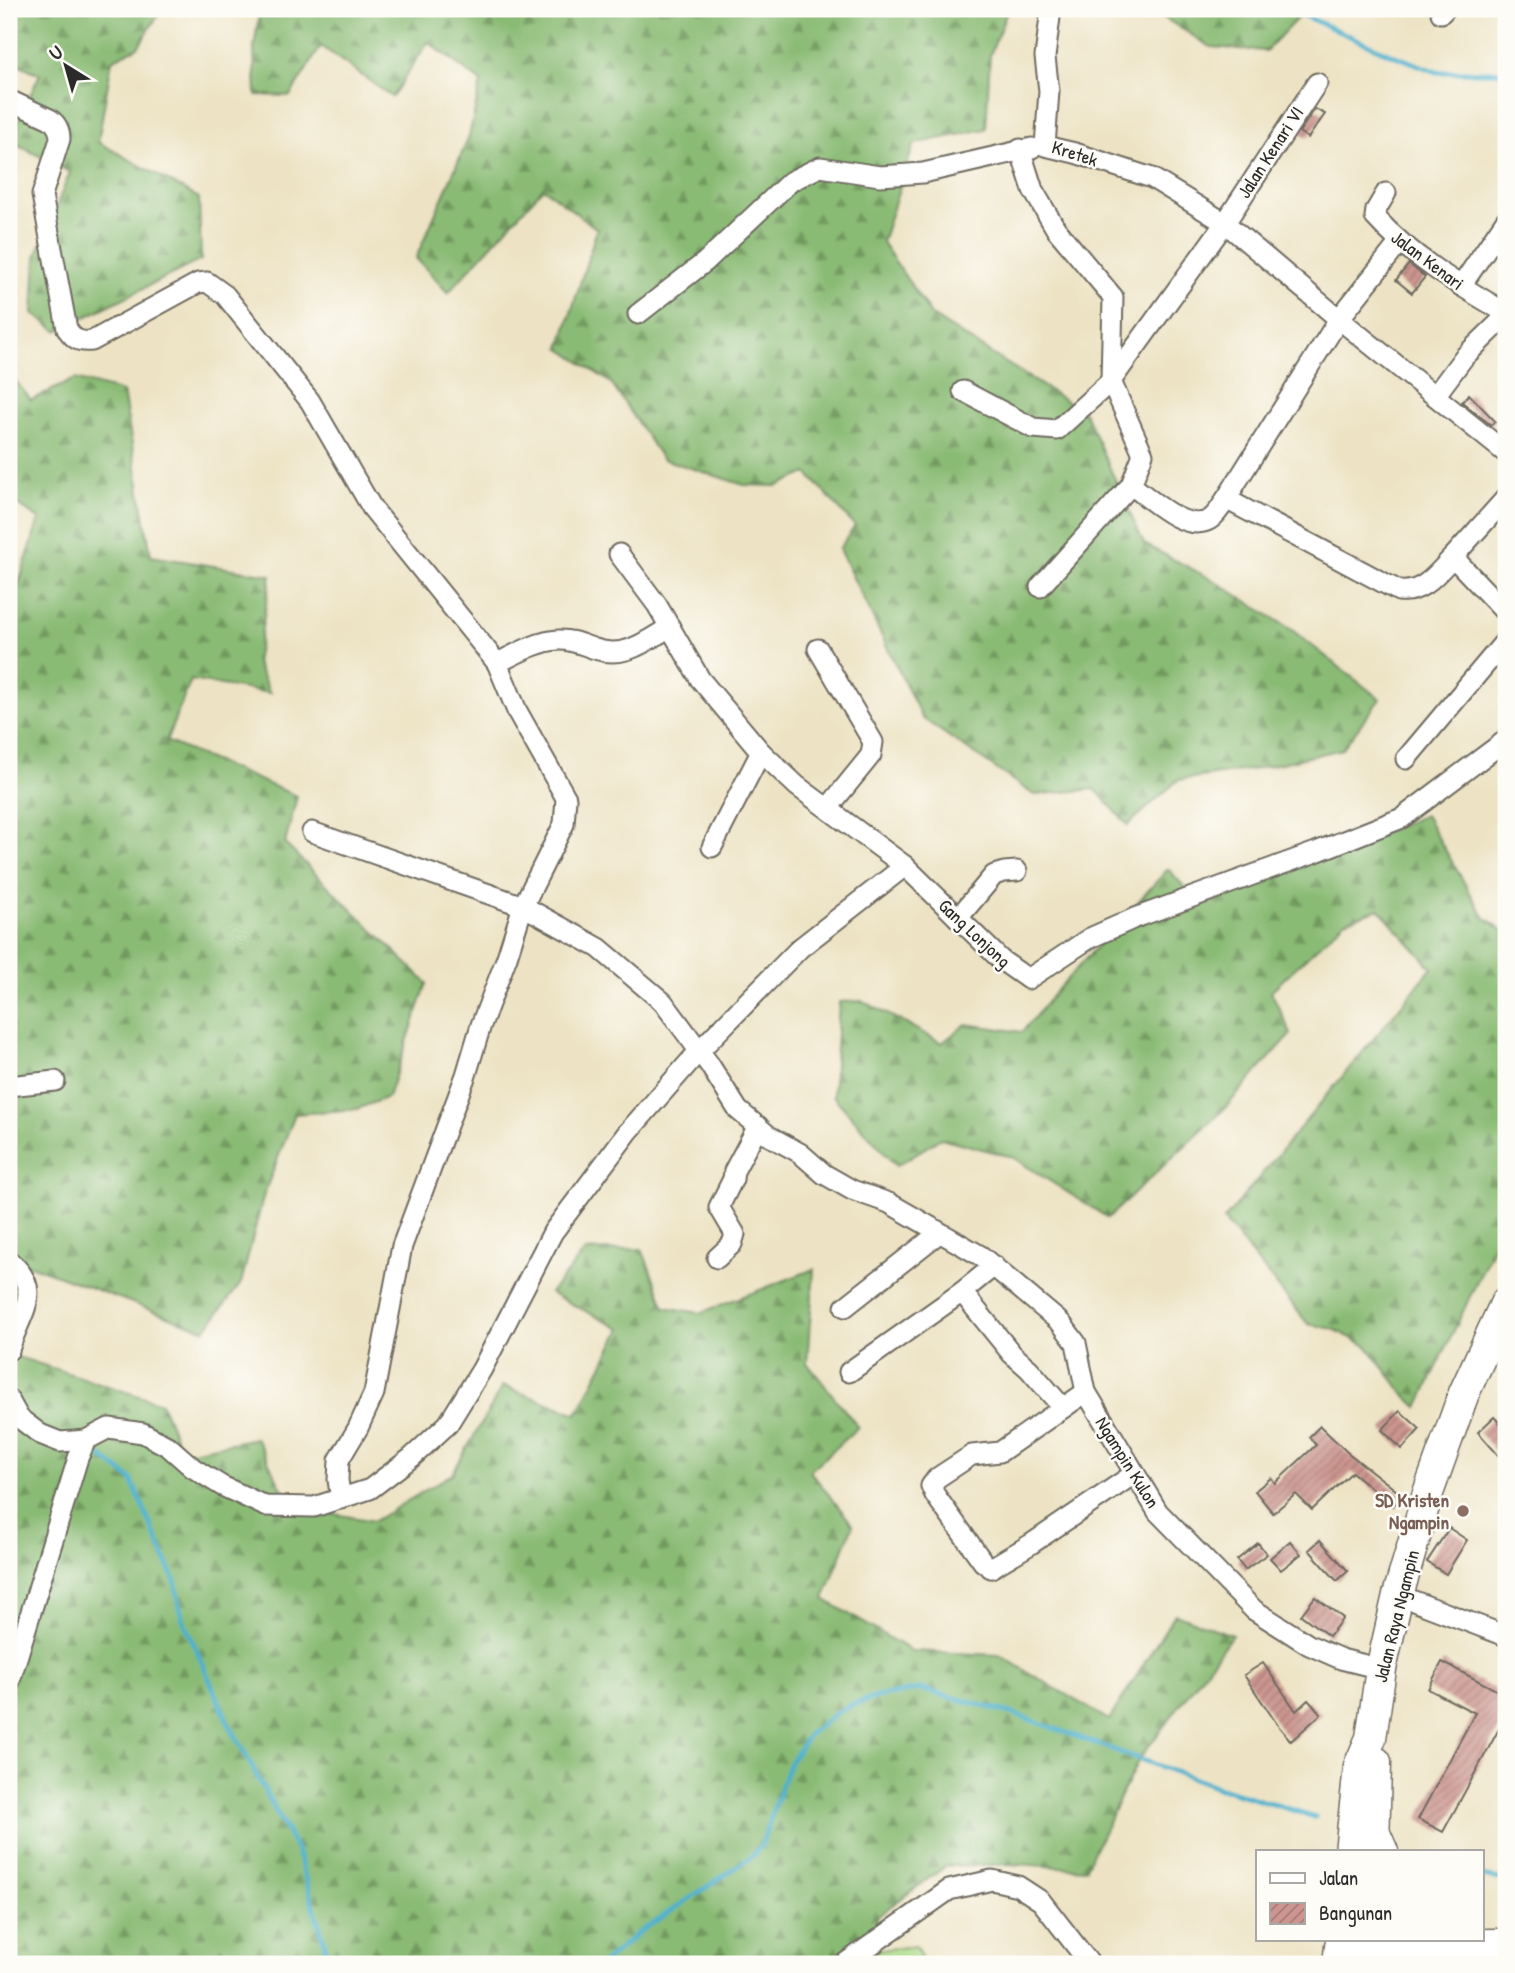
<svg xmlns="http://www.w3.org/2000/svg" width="1515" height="1973" viewBox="0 0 1515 1973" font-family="'Patrick Hand',sans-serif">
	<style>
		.forest { fill: url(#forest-firs); stroke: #5a7350; stroke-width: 2 }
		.park { fill: url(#park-crowns); stroke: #6c835a; stroke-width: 2 }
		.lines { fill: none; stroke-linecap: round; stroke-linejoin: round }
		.stream { stroke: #4eb1cd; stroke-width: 5 }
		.building { fill: url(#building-hatch) }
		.minor-casing { stroke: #6f6b61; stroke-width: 23 }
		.primary-casing { stroke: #6f6b61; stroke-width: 33 }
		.trunk-casing { stroke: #6f6b61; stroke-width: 35 }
		.minor { stroke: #fff; stroke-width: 19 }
		.primary { stroke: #fff; stroke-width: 30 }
		.trunk { stroke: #fff; stroke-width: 32 }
		.education-dot { fill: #8d6e63; stroke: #fdfcf7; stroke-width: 2.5 }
		.labels { text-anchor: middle; stroke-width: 5; stroke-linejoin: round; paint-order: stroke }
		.street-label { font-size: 19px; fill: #2b2b2b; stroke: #fdfcf7 }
		.education-label { font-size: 19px; font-weight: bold; fill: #785e54; stroke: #fdfcf7; text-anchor: end }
	</style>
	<defs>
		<pattern id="forest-firs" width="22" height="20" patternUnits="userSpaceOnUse" patternTransform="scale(1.75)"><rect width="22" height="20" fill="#8abb74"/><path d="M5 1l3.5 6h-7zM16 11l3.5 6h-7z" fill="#71985f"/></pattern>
		<pattern id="park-crowns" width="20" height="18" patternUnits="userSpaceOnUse" patternTransform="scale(1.75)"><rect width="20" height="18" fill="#addb88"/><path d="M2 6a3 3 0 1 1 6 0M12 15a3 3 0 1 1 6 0" fill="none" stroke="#95bc76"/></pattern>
		<pattern id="building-hatch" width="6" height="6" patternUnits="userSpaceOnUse" patternTransform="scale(1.75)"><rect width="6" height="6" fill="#cc958f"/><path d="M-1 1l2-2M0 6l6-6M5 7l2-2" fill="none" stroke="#a67a75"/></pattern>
	</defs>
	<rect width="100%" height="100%" fill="#fdfcf7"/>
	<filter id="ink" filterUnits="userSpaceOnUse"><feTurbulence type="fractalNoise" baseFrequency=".0143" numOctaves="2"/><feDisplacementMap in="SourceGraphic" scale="14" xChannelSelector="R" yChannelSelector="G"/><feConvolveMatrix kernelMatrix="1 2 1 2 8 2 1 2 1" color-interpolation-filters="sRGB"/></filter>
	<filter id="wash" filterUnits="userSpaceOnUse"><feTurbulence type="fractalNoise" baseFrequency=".00686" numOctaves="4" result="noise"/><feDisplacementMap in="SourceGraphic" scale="28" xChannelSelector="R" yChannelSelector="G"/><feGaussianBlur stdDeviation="1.57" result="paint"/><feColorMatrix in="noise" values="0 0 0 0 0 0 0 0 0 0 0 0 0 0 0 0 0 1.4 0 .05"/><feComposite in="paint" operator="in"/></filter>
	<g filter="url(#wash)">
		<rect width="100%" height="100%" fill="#ede3c4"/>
		<g class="forest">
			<path d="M9,9H162L138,47L112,60L98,142L199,198L201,260L57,331L33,313L36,257L70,172L9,140L40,74L9,60Z"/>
			<path d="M260,9H1008L990,55L986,129L914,144L882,242L932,316L1085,413L1144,544L1215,581L1292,630L1380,699L1342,749L1255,769L1178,780L1128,825L1095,789L1034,795L922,718L839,549L855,526L807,473L777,486L744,485L662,459L611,383L560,348L597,229L543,188L448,293L416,258L469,137L481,82L428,42L392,97L321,46L290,96L256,95L254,48Z"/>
			<path d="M1150,9H1306L1266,51L1211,47Z"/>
			<path d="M9,373L31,400L75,379L123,392L151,556L271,575L256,663L270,693L191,680L166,741L297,796L285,844L427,983L388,1097L357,1109L295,1114L264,1194L241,1283L205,1330L27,1264L9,1289V616L39,519L9,499Z"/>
			<path d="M1425,815L1484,917L1506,932V1220L1418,1407L1404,1394L1367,1346L1334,1329L1308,1324L1224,1220L1432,968L1379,909L1345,921L1271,991L1291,1034L1225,1108L1108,1218L1012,1157L941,1138L896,1166L833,1096L839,1002L863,1001L942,1043L966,1024L1022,1032L1059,988L1168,869L1202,906Z"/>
			<path d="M642,1249L665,1307L700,1313L814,1269L807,1363L858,1427L810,1471L853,1525L824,1599L911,1651L999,1655L1109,1720L1175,1614L1232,1635L1138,1761L1085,1869L1019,1864L946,1866L876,1917L878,1950L860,1964H9V1354L161,1403L182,1453L256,1438L291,1506L374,1521L452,1474L503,1386L577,1414L621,1329L550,1293L585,1251Z"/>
		</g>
		<path class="park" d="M916,1946L924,1964H860L878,1950Z"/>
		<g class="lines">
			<g class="stream">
				<path d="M1289,9L1390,54L1437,72H1506"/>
				<path d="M84,1451L98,1454L131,1479L175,1581L182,1617L228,1722L297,1851L324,1941L327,1964"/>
				<path d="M1482,1876L1506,1880"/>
				<path d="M602,1964L638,1933L750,1858L761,1846L789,1764L808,1735L835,1714L849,1706L877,1697L920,1689L1011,1713L1220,1788L1315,1817"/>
			</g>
		</g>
		<g id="blocks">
			<g class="building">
				<path d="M1315,109L1325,114L1308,138L1299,132Z"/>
				<path d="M1409,264L1425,277L1412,293L1396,280Z"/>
				<path d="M1469,394L1495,421L1491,425L1462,402Z"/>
				<path d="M1400,1411L1420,1429L1402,1449L1382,1430Z"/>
				<path d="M1494,1417L1506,1430V1464L1478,1432Z"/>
				<path d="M1320,1426L1347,1452L1402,1495L1393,1506L1352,1472L1312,1510L1296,1494L1273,1513L1255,1491L1271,1478L1275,1483L1316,1445L1309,1437Z"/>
				<path d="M1449,1528L1467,1540L1446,1574L1427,1562Z"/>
				<path d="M1320,1540L1348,1571L1337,1581L1309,1550Z"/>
				<path d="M1290,1541L1301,1554L1281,1570L1270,1558Z"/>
				<path d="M1258,1543L1267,1554L1245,1570L1237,1560Z"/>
				<path d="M1315,1597L1343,1618L1329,1636L1301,1615Z"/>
				<path d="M1442,1662L1506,1695V1716L1443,1832L1418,1819L1475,1713L1428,1689Z"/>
				<path d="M1263,1663L1296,1711L1308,1700L1321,1714L1291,1741L1279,1727L1244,1675Z"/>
			</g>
		</g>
	</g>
	<g filter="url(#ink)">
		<use href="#blocks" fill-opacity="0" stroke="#6f6b61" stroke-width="2"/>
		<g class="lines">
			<defs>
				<g id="minor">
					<path d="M1051,9L1045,57L1049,91L1045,146L1075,153L1152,178L1225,223L1339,319L1506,453"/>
					<path d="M1441,13L1445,9"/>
					<path d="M9,100L50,119C57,124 60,130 60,139L42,195L67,329C75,340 78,342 92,341L198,283L207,282L225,295L310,401L372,508L497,663L517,711L566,798L564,824L523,906L507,957L481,1025L466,1075L402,1246L374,1393L358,1428L339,1460L338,1480L341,1499"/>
					<path d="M1020,149L1033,190L1056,229L1113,297L1111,381L1143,454L1131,485L1040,587"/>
					<path d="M1386,193L1376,210L1375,217C1411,257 1460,286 1506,313"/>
					<path d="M1461,286L1506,220"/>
					<path d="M638,314L705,262L791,181L820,167L880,176L923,173L1032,148"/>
					<path d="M963,391L1033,428L1057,430L1111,381L1225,223L1317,83"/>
					<path d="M1435,396L1464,357L1506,316"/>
					<path d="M1131,485C1151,499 1185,533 1209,520C1216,516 1222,506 1226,499L1339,319L1400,242"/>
					<path d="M1506,498L1453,557L1506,613"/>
					<path d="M1226,499L1399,591C1423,594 1437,573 1453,557"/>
					<path d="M619,554L657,605L700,679L761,752L797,786L905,866L1001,960L1028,979L1090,938L1135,918L1316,852L1402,818L1506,740"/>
					<path d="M818,649L873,742L871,755L828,808"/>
					<path d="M497,663C516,654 538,641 558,640C571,639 583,645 595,649C625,659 645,642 670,627"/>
					<path d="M1406,759L1506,640"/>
					<path d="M312,832L523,906L599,948L663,1002L709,1064L738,1110L769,1136L800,1153L824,1174L852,1190L889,1203L981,1256L1061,1323L1076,1343L1086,1392L1158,1512L1254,1610L1309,1645L1341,1659L1381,1669"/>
					<path d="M712,847L761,752"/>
					<path d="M958,918L994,875L1004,872L1017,871"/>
					<path d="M9,1086L55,1081"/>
					<path d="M717,1258L732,1244L735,1234L719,1207L733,1179L734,1171L758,1126"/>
					<path d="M9,1261C46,1291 19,1314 9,1350"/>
					<path d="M962,1292L1012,1354L1029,1369L1063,1408"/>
					<path d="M845,1307L939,1233"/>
					<path d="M849,1372L962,1292L994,1266"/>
					<path d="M1086,1392L1000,1452L972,1455L937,1478L931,1486L935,1495L983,1562L991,1568L1031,1544L1134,1474"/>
					<path d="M9,1400L19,1418L40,1434L60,1442L86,1440L109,1428L143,1433L169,1447L193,1468L222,1486L265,1506L314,1507L370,1489L411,1458L448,1424L482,1369L553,1232L628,1132L699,1051L800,948L905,866"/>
					<path d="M1398,1595L1506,1636"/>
					<path d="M9,1684L78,1458L86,1440"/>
					<path d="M844,1964L949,1890L992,1880L1018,1886L1041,1901L1090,1964"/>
				</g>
				<g id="primary">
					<path d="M1350,1852L1359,1766L1371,1738L1381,1669L1398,1595L1428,1493L1464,1393L1506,1302"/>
					<path d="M1374,1852L1376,1762"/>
				</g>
				<g id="trunk">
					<path d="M1375,1836L1382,1852"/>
					<path d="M1339,1964L1341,1946L1506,1945"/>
				</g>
			</defs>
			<use href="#minor" class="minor-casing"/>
			<use href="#primary" class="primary-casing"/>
			<use href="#trunk" class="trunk-casing"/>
			<use href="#minor" class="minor"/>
			<use href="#primary" class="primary"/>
			<use href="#trunk" class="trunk"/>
		</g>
	</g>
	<circle class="education-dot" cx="1463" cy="1511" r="7"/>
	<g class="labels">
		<g class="street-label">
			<text transform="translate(1270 152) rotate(-57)" y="7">Jalan Kenari VI</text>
			<text transform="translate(1075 153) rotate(18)" y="7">Kretek</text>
			<text transform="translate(1428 260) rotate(37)" y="7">Jalan Kenari</text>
			<text transform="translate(975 933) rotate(43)" y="7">Gang Lonjong</text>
			<text transform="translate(1128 1462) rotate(58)" y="7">Ngampin Kulon</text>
			<text transform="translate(1396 1616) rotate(-76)" y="7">Jalan Raya Ngampin</text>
		</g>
		<g class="education-label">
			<text x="1449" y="1507">SD Kristen<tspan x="1449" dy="22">Ngampin</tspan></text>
		</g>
	</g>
	<rect width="1515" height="1973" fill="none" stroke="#fdfcf7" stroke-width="35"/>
	<rect x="1256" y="1850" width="228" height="91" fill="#fdfcf7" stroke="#a9a8a5" stroke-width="2"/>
	<rect x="1270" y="1873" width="35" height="10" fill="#ffffff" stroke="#a9a8a5" stroke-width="2"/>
	<text x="1319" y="1885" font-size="21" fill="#2b2b2b">Jalan</text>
	<rect x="1270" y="1903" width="35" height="21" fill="url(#building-hatch)" stroke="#a9a8a5" stroke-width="2"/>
	<text x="1319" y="1920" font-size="21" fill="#2b2b2b">Bangunan</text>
	<g transform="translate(66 66) rotate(323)" stroke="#fdfcf7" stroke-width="5" paint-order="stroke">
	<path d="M0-5L12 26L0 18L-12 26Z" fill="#2b2b2b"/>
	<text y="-10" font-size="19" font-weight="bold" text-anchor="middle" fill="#2b2b2b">U</text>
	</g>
</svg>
